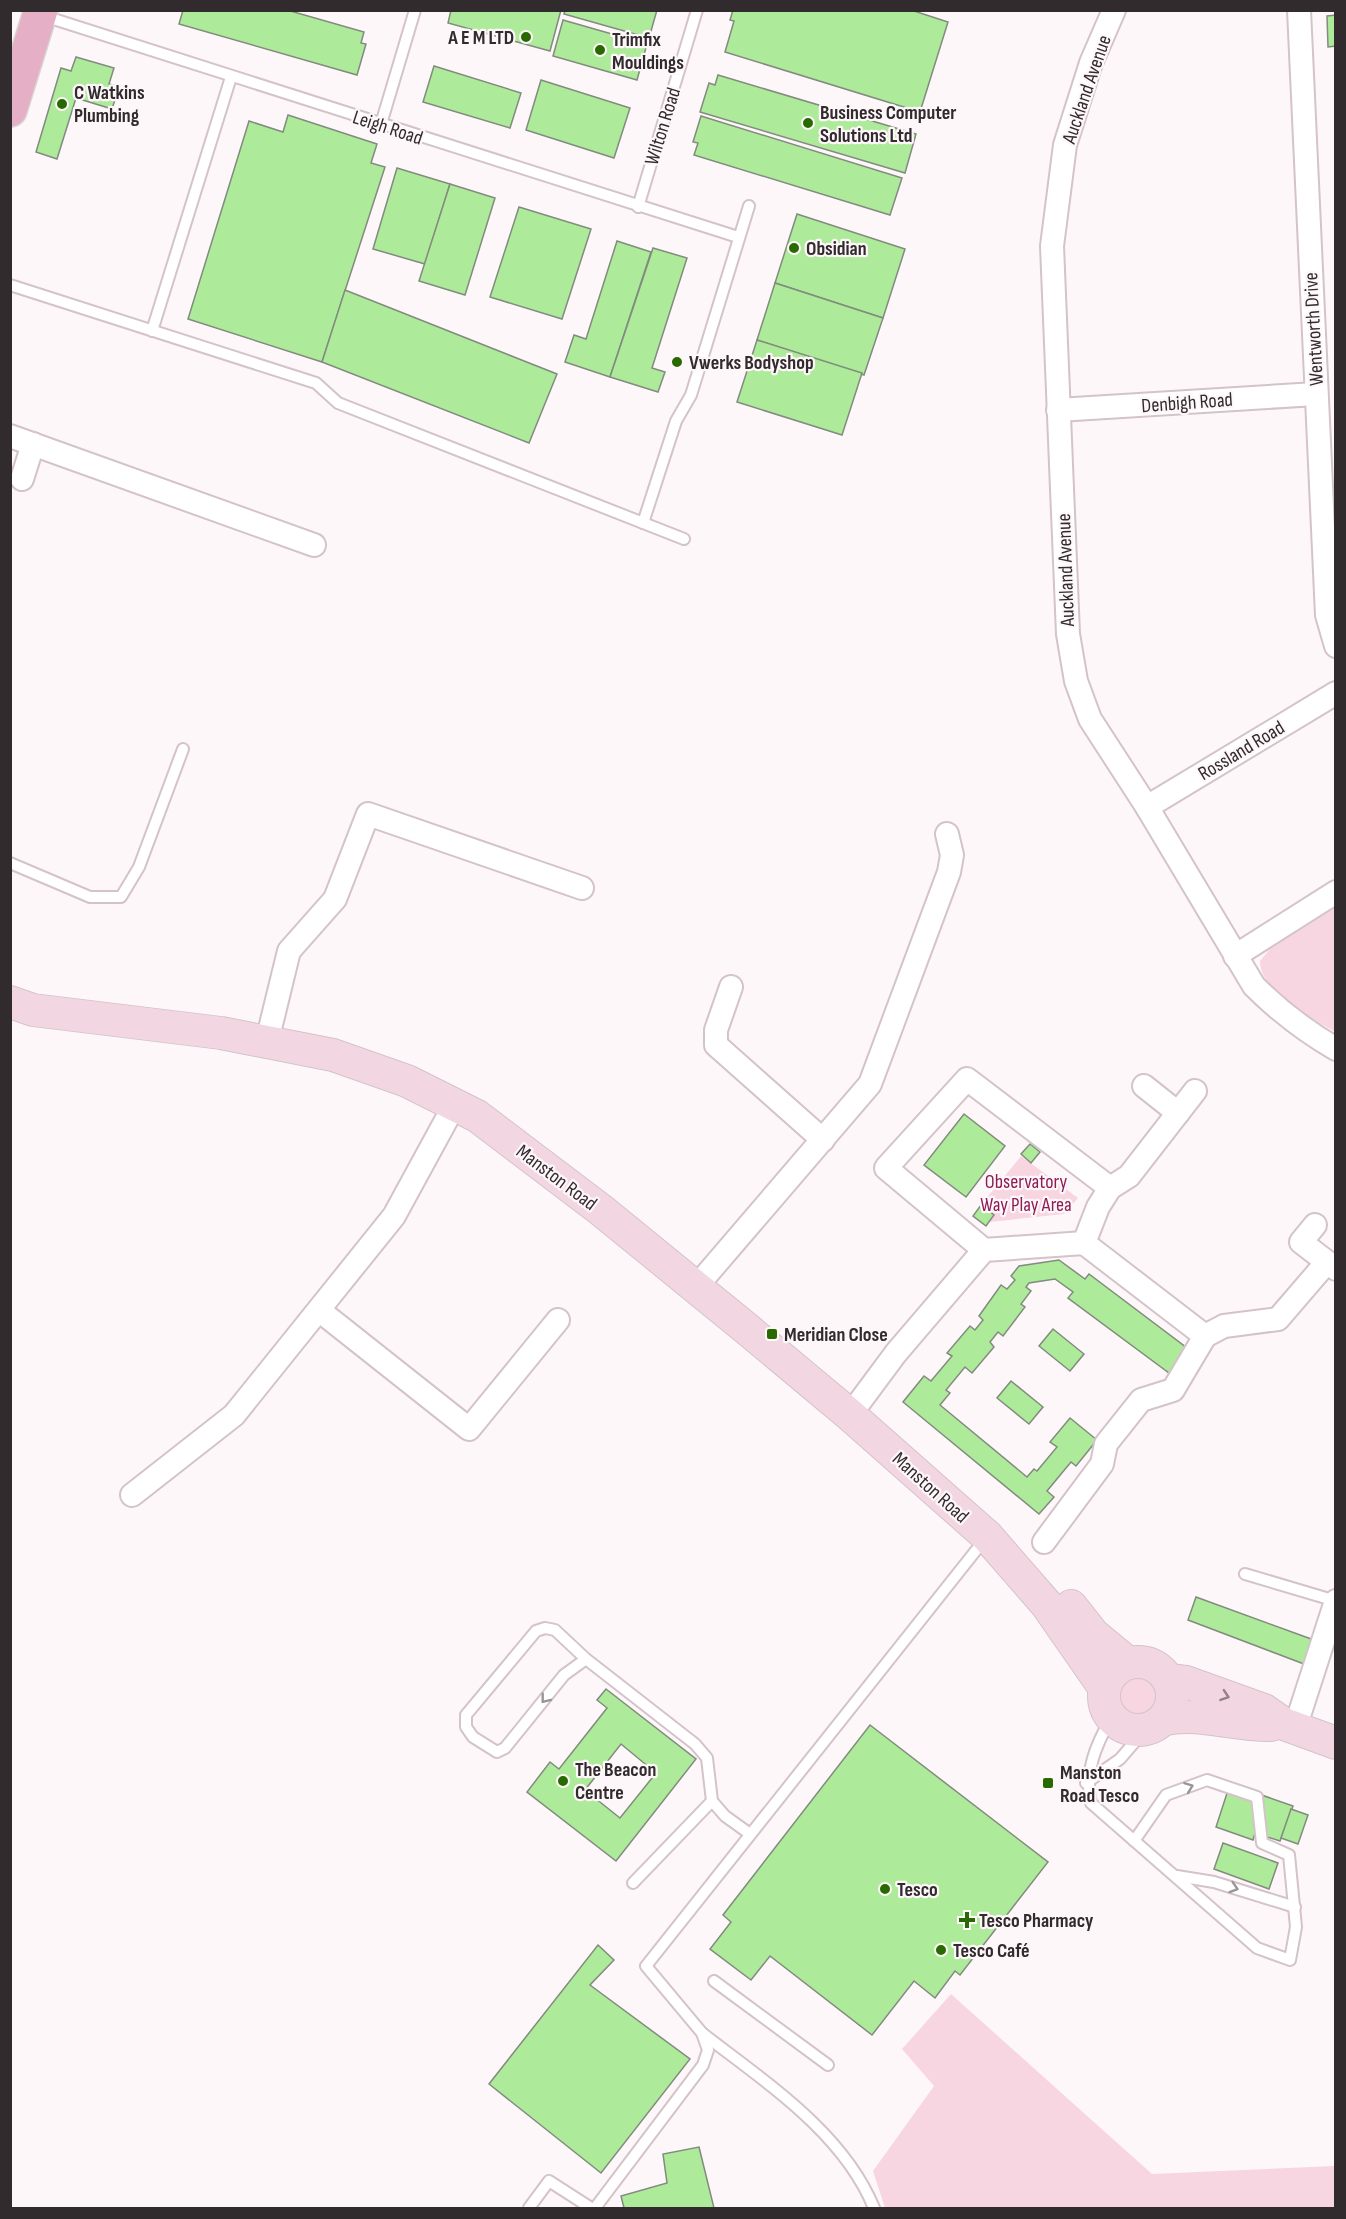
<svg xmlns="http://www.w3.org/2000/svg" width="1346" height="2219" viewBox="0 0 1346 2219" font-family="'Sofia Sans Condensed',sans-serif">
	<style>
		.green { fill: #f7d6e1 }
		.building { fill: #adea99; stroke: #828b7f; stroke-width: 1.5; fill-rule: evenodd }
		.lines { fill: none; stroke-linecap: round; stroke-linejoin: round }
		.lane-casing { stroke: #d4c3c8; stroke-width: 14 }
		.street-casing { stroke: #d4c3c8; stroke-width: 26 }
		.secondary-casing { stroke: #d4c3c8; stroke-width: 34 }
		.primary-casing { stroke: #d6d5d5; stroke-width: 36 }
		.lane { stroke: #fff; stroke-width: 10 }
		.street { stroke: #fff; stroke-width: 22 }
		.secondary { stroke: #f2d7e2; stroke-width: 32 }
		.primary { stroke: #e5afc5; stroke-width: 33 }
		.oneway { stroke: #928188 }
		.oneway2 { stroke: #989596 }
		.poi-dot { fill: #286a00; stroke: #fef7f9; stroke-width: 2 }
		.labels { text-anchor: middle; stroke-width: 4.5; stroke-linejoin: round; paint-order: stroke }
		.poi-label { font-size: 20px; font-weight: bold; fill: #322b2e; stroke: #fef7f9; text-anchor: start }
		.street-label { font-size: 20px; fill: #322b2e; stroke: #fef7f9 }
		.park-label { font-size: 20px; fill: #8d1c54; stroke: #fef7f9 }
	</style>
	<rect width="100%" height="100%" fill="#fef7f9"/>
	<g class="green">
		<path d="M1335,908V1032C1312,1018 1260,992 1260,961L1269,950Z"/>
		<path d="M1021,1156L1078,1198L1064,1214L989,1222L994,1215L981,1205Z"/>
		<circle cx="1138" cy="1696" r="20"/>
		<path d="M951,1994L1152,2174L1335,2166V2208H885L873,2171L934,2086L902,2049Z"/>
	</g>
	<g class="building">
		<path d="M183,10H287L364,32L361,43L366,44L357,75L179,24Z"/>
		<path d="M451,10H561L550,51L448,23Z"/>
		<path d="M565,10H657L649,38L564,14Z"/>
		<path d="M733,10H911L948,22L920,112L725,52L734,21L730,20Z"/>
		<path d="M1336,15V46L1328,47L1327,16Z"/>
		<path d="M563,20L647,44L637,80L553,56Z"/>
		<path d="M76,57L114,68L109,84L119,87L112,109L76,98L57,159L36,152L61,68L71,71Z"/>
		<path d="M434,66L521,93L510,128L423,102Z"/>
		<path d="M718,75L916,134L905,173L700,112L709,83L715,85Z"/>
		<path d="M541,80L630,108L614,158L526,130Z"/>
		<path d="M288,115L377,144L371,163L385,167L322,362L188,319L249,121L283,132Z"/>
		<path d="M701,116L902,178L890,215L694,155L698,143L693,142Z"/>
		<path d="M397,168L450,184L425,264L373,249Z"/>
		<path d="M450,184L495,198L465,295L419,281Z"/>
		<path d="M519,207L591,229L562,319L490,297Z"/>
		<path d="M797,214L905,249L883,318L775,283Z"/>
		<path d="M617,241L651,252L610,377L565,362L574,335L586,339Z"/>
		<path d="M653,248L687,258L652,368L665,372L658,392L610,377Z"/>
		<path d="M775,283L883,318L864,375L757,340Z"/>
		<path d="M345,290L557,374L529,443L322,362Z"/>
		<path d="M757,340L862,373L842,435L737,402Z"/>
		<path d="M964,1114L1005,1146L966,1197L924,1165Z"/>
		<path d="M1030,1144L1040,1152L1031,1163L1021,1154Z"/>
		<path d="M981,1205L994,1215L986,1226L973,1216Z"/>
		<path d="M1059,1260L1085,1279L1089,1274L1191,1351L1173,1376L1068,1298L1073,1292L1055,1279L1029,1283L1026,1287L1031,1291L1021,1304L1025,1307L1003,1336L998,1332L990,1342L994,1347L972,1373L965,1367L946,1390L950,1393L940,1405L1027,1477L1034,1469L1037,1471L1057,1447L1050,1442L1070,1418L1097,1440L1076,1466L1071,1462L1047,1491L1054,1497L1039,1514L903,1402L924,1376L931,1381L952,1356L947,1353L970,1326L975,1330L983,1320L979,1316L1001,1285L1007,1289L1015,1280L1011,1276L1019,1266Z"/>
		<path d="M1053,1329L1084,1354L1070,1371L1039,1346Z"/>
		<path d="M1011,1381L1043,1407L1029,1424L997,1398Z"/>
		<path d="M1196,1597L1314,1640L1304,1664L1188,1620Z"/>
		<path d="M606,1689L696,1759L616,1861L527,1792L550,1762L559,1769L607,1708L597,1700ZM621,1744L656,1773L620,1818L585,1790Z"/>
		<path d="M870,1725L1048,1862L960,1975L955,1971L935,1998L914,1981L872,2035L770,1956L751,1980L710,1949L731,1922L723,1915Z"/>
		<path d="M1230,1784L1293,1806L1280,1841L1255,1833L1253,1840L1216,1827Z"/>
		<path d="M1291,1809L1308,1815L1298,1844L1281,1838Z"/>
		<path d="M1223,1843L1278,1863L1269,1889L1214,1869Z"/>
		<path d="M598,1945L614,1960L590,1985L690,2059L601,2173L489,2084Z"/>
		<path d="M699,2147L714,2208H624L621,2196L667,2183L663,2154Z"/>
	</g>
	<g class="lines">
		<defs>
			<g id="lane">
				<path d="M44,16L738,237"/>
				<path d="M381,124L415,10"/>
				<path d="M638,207L697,10"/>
				<path d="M10,285L316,383L338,403L684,539"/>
				<path d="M152,331L231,77"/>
				<path d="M643,523L676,421L691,395L749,206"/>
				<path d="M10,863L90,897H121L139,867L183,749"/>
				<path d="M1245,1574L1336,1601"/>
				<path d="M586,1659L564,1675L505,1748L497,1752L473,1737L466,1727V1715L536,1631L545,1628L555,1630L586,1659L695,1744L707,1758L712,1801L725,1816L750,1834"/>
				<path d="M1111,1718C1096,1745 1084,1772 1091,1803L1257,1948L1290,1960L1296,1927L1289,1855L1262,1843L1257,1797L1207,1780L1166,1795L1134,1841"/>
				<path d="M1086,1783L1120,1759L1145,1730"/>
				<path d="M1177,1876L1214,1882L1295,1907"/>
				<path d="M633,1883L712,1801"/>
				<path d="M714,1981L828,2065"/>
				<path d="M702,2033C765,2082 843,2132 874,2208"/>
				<path d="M529,2208L549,2181L591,2208"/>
				<path d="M595,2208L703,2065L708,2050L702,2033L646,1966L985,1539"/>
			</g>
			<g id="street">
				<path d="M1114,10L1091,63L1065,145L1052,246L1068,634L1076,681L1090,719L1147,807L1254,986C1279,1011 1305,1031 1336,1049"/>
				<path d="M1299,10L1327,615L1336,646"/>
				<path d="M1058,410L1316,394"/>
				<path d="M10,436L314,545"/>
				<path d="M22,479L33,444"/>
				<path d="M1147,807L1336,693"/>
				<path d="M1235,956L1336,892"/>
				<path d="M731,987L716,1030V1045L823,1140"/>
				<path d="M267,1041L289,951L335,899L368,814L582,888"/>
				<path d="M1144,1086L1178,1113"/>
				<path d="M1315,1225L1301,1242L1336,1269"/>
				<path d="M1084,1243L1098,1207L1110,1188L1129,1176L1195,1091"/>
				<path d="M984,1250L886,1168L967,1079L1110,1188"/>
				<path d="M696,1287L870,1084L949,872L952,855L947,834"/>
				<path d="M320,1311L469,1429L558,1320"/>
				<path d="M1205,1336L1224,1326L1278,1319L1327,1262"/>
				<path d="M850,1415L896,1353L984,1250L1084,1243L1205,1336L1173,1390L1141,1400L1106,1444L1102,1464L1044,1542"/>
				<path d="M132,1495L234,1415L394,1216L455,1104"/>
				<path d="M1295,1728L1336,1601"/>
			</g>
			<g id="secondary">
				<path d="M10,1002L33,1010L221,1033L333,1055L407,1081L477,1116L601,1210L747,1329L850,1415L987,1536L1047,1605L1104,1687"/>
				<path d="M1071,1606L1093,1634L1128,1663"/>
				<circle cx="1138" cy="1696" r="34"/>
				<path d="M1169,1680L1186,1682L1264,1710L1284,1724L1336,1743"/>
				<path d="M1165,1719C1200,1712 1235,1726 1271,1725"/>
			</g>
			<path id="primary" d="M10,110L41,10"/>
		</defs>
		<use href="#lane" class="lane-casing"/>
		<use href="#street" class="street-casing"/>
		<use href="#secondary" class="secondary-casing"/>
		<use href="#primary" class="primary-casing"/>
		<use href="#lane" class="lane"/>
		<use href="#street" class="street"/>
		<use href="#secondary" class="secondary"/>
		<use href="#primary" class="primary"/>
	</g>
	<defs><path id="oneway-chevron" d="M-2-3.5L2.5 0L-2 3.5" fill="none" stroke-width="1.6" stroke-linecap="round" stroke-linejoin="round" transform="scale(1.5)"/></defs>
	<use class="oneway" href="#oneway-chevron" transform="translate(1225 1696) rotate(19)"/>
	<g class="oneway2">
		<use href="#oneway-chevron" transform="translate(545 1699) rotate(128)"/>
		<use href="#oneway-chevron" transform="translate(1189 1787) rotate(-21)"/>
		<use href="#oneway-chevron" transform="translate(1234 1888) rotate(17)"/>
	</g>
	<g class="poi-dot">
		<circle cx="526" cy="37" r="6"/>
		<circle cx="600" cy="50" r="6"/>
		<circle cx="62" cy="104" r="6"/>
		<circle cx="808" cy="123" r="6"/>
		<circle cx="794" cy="248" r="6"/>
		<circle cx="677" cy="362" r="6"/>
		<rect x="766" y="1328" width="12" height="12" rx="3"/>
		<circle cx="563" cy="1781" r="6"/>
		<rect x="1042" y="1777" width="12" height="12" rx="3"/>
		<circle cx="885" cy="1889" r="6"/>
		<path d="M964 1911h6v6h6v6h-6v6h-6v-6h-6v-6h6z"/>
		<circle cx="941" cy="1950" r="6"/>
	</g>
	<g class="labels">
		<g class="poi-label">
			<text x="514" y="44" text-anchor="end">A E M LTD</text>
			<text x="612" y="46">Trimfix<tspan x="612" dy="23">Mouldings</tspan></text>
			<text x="74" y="99">C Watkins<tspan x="74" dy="23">Plumbing</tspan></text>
			<text x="820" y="119">Business Computer<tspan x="820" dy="23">Solutions Ltd</tspan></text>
			<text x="806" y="255">Obsidian</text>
			<text x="689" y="369">Vwerks Bodyshop</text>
			<text x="784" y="1341">Meridian Close</text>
			<text x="575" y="1776">The Beacon<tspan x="575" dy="23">Centre</tspan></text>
			<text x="1060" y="1779">Manston<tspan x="1060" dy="23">Road Tesco</tspan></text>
			<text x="897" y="1896">Tesco</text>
			<text x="979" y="1927">Tesco Pharmacy</text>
			<text x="953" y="1957">Tesco Café</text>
		</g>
		<g class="street-label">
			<text transform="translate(1086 89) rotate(-71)" y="7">Auckland Avenue</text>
			<text transform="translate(662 126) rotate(-73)" y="7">Wilton Road</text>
			<text transform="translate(388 127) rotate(18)" y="7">Leigh Road</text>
			<text transform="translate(1313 329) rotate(-93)" y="7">Wentworth Drive</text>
			<text transform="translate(1187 402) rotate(-4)" y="7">Denbigh Road</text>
			<text transform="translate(1065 570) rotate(-92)" y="7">Auckland Avenue</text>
			<text transform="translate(1241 750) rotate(-31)" y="7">Rossland Road</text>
			<text transform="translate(557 1177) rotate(37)" y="7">Manston Road</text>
			<text transform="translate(931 1487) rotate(42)" y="7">Manston Road</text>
		</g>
		<g class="park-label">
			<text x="1026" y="1188">Observatory<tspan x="1026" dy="23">Way Play Area</tspan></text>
		</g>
	</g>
	<rect width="1346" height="2219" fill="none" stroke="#322b2e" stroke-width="24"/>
</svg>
